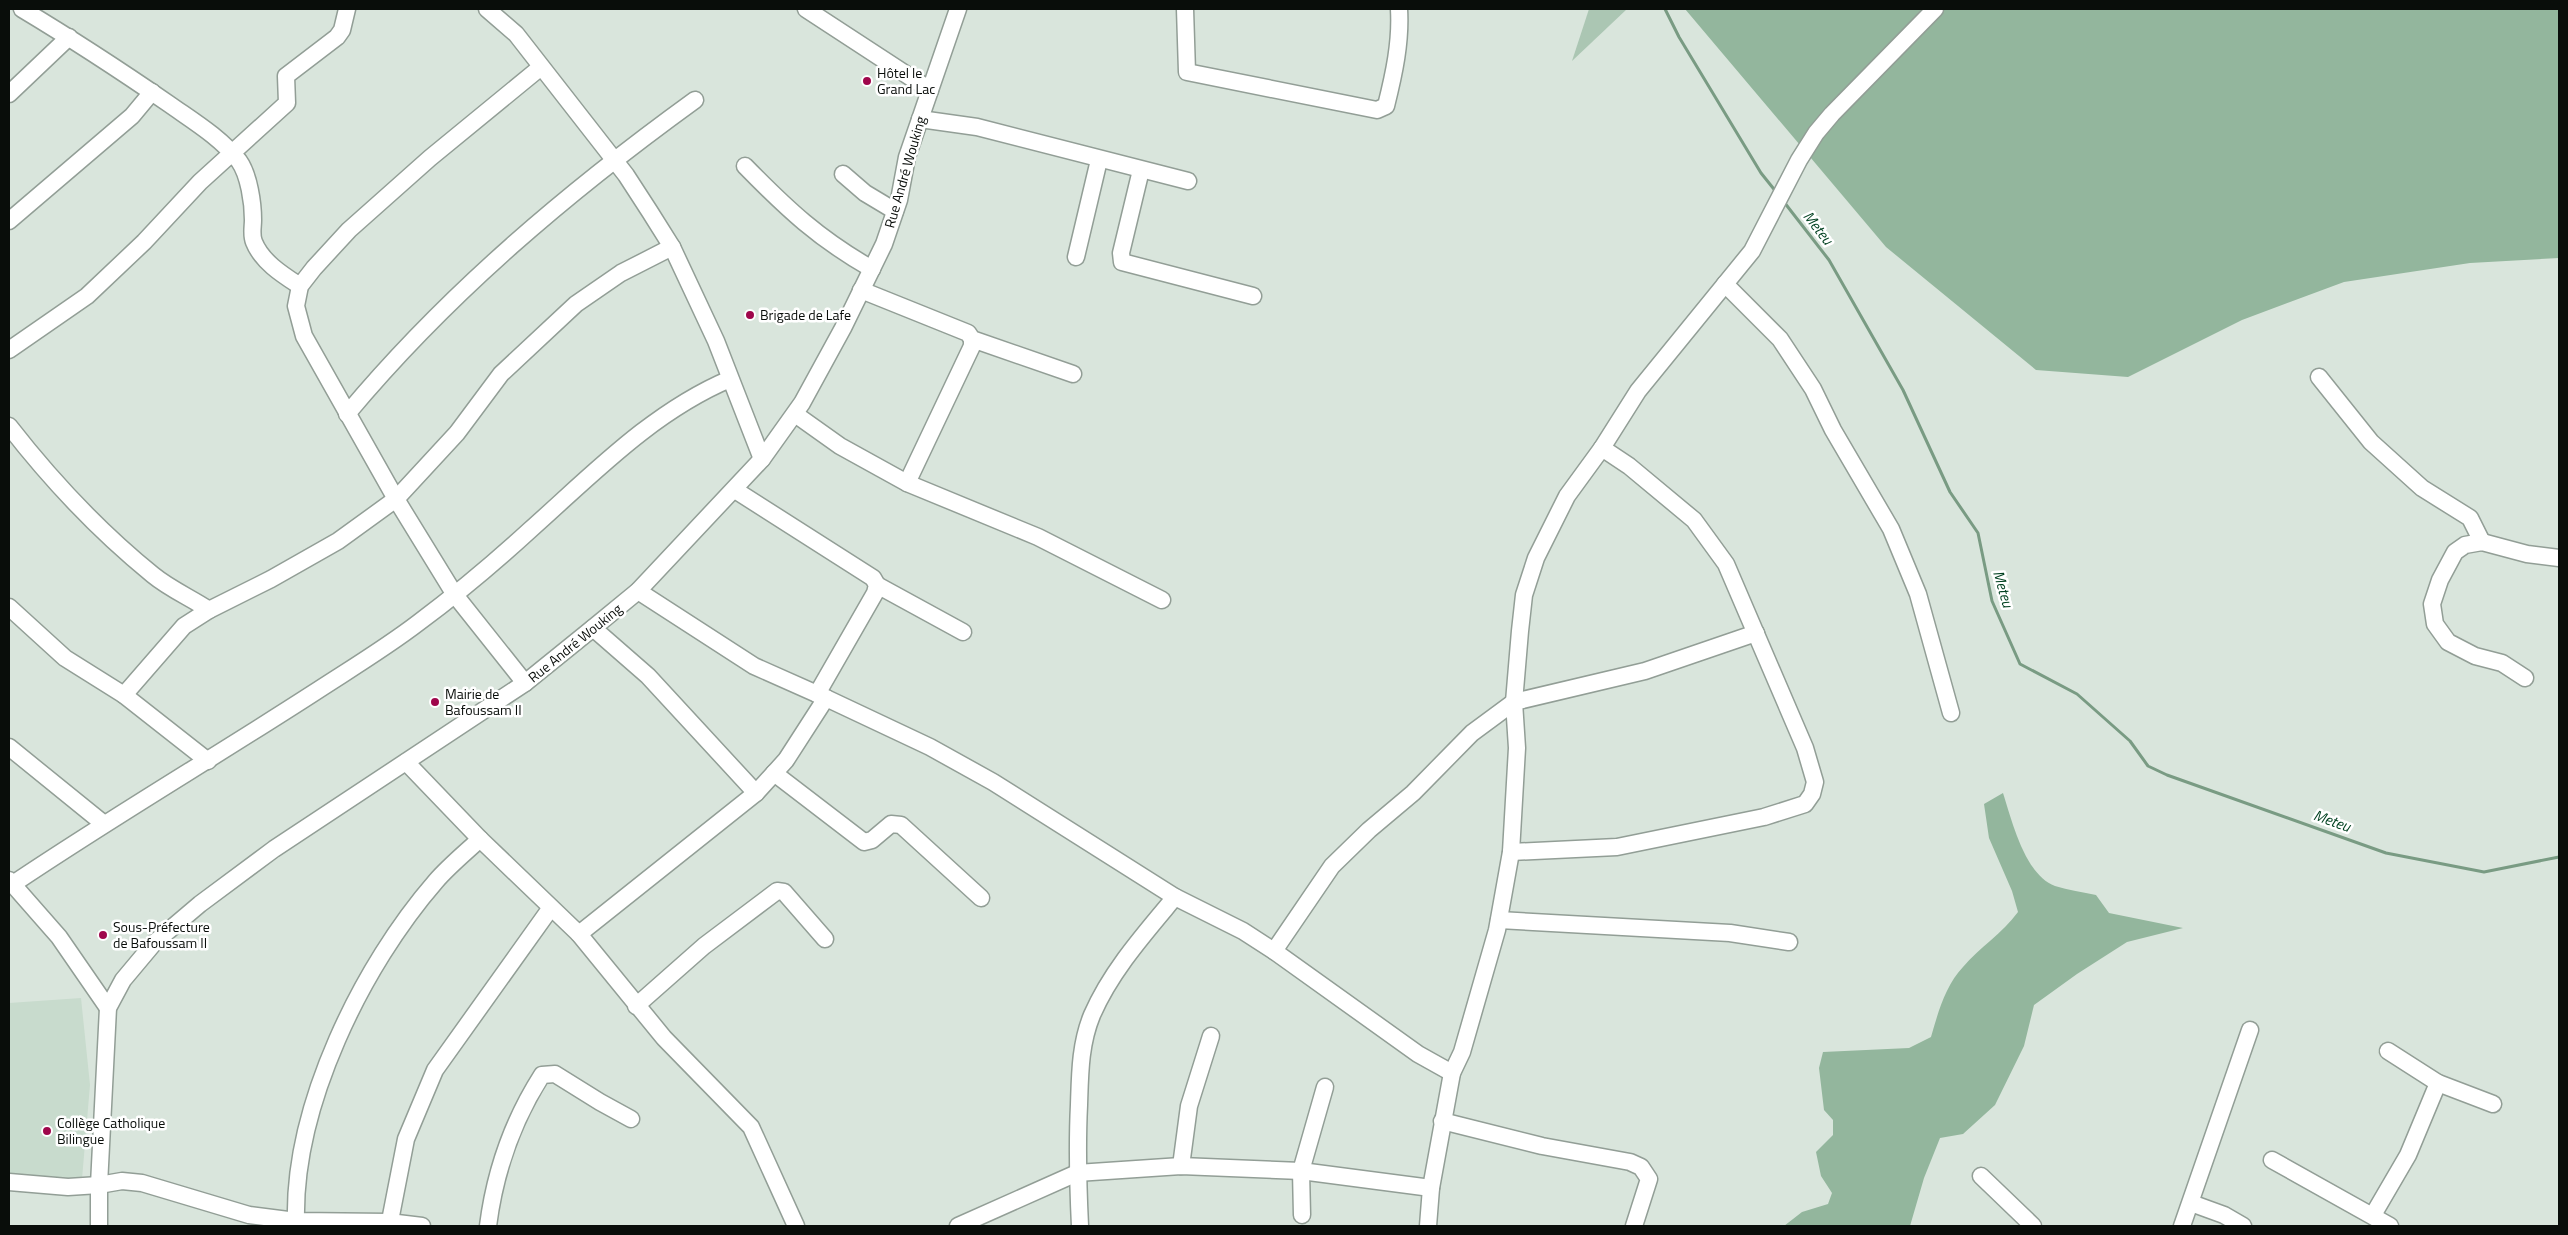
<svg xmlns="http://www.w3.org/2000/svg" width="2568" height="1235" viewBox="0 0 2568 1235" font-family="'Titillium Web',sans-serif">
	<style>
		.built { fill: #c8dbcd }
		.green { fill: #abc6b3 }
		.forest { fill: #93b69d }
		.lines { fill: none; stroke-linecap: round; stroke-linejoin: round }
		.stream { stroke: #799b83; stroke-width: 3 }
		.minor-casing { stroke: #929e96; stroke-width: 19 }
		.minor { stroke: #fff; stroke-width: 16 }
		.poi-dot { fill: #9f064b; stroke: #fff; stroke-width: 2 }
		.labels { text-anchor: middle; stroke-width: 5; stroke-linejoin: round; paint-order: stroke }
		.poi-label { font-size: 14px; fill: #090d0a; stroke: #fff; text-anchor: start }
		.street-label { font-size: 14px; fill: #090d0a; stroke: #fff }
		.water-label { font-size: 15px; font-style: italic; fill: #024221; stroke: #fff }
	</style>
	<rect width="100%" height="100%" fill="#d9e5dc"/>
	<path class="built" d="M81,998L90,1085L82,1179L9,1176V1003Z"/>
	<path class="green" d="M1589,9H1627L1572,61Z"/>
	<g class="forest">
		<path d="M1685,9H2559V258L2470,263L2344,282L2242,320L2128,377L2036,370L1886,247Z"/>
		<path d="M2003,793C2012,821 2025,875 2055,886C2068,890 2083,892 2096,895L2109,913L2183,928L2127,942L2077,974L2034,1005L2024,1046L1995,1105L1963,1134L1940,1138L1924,1178L1910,1226H1784L1802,1212L1828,1204L1832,1193L1821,1176L1816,1152L1833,1135V1120L1824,1110L1819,1068L1823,1052L1909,1048L1931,1037C1938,1013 1945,986 1963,967C1980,947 2002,934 2018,912L2012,891L1989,838L1984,804Z"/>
	</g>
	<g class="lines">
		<g class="stream">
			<path d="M1665,9L1679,37L1761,173L1777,193"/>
			<path d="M1784,202L1829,260L1903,390L1950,492L1978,533L1992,601L2020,664L2077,694L2130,741L2148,766L2167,775L2386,853L2484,872L2559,857"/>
		</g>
		<defs>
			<g id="minor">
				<path d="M22,9C72,39 121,71 169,104C193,121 220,137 239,161C249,175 253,203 253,220C253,227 251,235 254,242C262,262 283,275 300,286"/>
				<path d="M487,9L516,34L626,175L650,212L672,247L716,341L762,459"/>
				<path d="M806,9L930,90"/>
				<path d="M1185,9L1187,72L1377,110L1386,106C1394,74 1401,42 1399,9"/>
				<path d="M9,94L69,37"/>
				<path d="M920,119L977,127L1188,181"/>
				<path d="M745,166C787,209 819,239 872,269"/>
				<path d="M1141,170L1121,253L1122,262L1253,296"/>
				<path d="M843,174L865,193L895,211"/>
				<path d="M9,221L132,116L152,92"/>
				<path d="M1076,257L1099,160"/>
				<path d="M1725,284L1780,339L1813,389L1833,430L1891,529L1918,594L1951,713"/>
				<path d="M861,290L968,333L972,339L1073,374"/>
				<path d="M9,350L87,296L144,242L200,182L287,103L286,76L337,37L342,30L347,9"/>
				<path d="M2319,377L2371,442L2422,488L2470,518L2482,542"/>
				<path d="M347,414C448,293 568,192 695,100"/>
				<path d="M795,414L840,446L907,483L1038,537L1162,600"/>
				<path d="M9,426C51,480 100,532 153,575C170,589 191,598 209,610"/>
				<path d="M907,483L972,346V339"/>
				<path d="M735,490L873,578L877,585L875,593L817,694"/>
				<path d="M877,585L963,632"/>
				<path d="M9,607L65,658L124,695L208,761"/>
				<path d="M593,628L648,676L756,793"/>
				<path d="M2525,678L2502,663L2475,656L2448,642L2435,624L2432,604L2440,580L2455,552L2465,545L2482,542L2527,554L2559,558"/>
				<path d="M525,683L455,595L396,499L304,336L296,306L300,286L314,268L349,230L430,158L541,67"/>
				<path d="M124,695L184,626L209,610L271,579L338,541L396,499L457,433L501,374L576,304L621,273L672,247"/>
				<path d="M826,698L930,747L993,782L1175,897L1243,931L1274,951L1418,1054L1452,1073"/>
				<path d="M9,747L104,824"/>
				<path d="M406,762L480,839L579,934L664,1038L751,1127L796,1226"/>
				<path d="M774,773L864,842L872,840L891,824L901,825L981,898"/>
				<path d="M1511,852L1617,847L1764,817L1805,804L1812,794L1815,782L1805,748L1726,564L1694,520L1629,466L1602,448"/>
				<path d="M9,880L59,937L108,1008"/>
				<path d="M13,884C111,818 213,758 312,694C347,671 384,649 418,623C457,594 494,563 530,530C593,474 652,412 730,379"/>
				<path d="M1499,920L1730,933L1789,942"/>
				<path d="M579,934L756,793L786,760L826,698L754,666L638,591"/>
				<path d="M1274,951L1332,866L1369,830L1413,793L1472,733L1514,702L1645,671L1756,633"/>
				<path d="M636,1006L704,946L777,891L784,892L825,939"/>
				<path d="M2388,1051L2438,1083L2493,1104"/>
				<path d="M1442,1121L1542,1146L1630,1162L1641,1167L1649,1179L1634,1226"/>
				<path d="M2272,1160L2390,1226"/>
				<path d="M1181,1166L1189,1106L1211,1036"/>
				<path d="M1981,1176L2033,1226"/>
				<path d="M9,1182L68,1187L99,1185L122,1181L142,1183L249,1215L296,1221L389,1222L422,1226"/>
				<path d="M2191,1203L2224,1215L2243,1226"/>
				<path d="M1302,1215L1301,1171L1325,1087"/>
				<path d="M2373,1215L2408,1155L2438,1083"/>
				<path d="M296,1221C293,1106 362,966 436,881C449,866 465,853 480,839"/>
				<path d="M99,1226V1185L108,1008L123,980L154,943L200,904L274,849L525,683L593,628L638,591L762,459L802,403L843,328L884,244L899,200L907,157L958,9"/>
				<path d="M389,1226L406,1139L435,1070L550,909"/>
				<path d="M488,1226C495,1171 512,1122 542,1075L555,1074L600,1102L631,1119"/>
				<path d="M958,1226L1077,1173L1181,1166L1301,1171L1431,1188"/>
				<path d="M1080,1226C1078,1185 1077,1145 1079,1105C1080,1074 1080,1044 1092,1015C1111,971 1145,933 1175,897"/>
				<path d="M1428,1226L1431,1188L1452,1073L1462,1052L1497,930L1511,852L1517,748L1514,702L1520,631L1524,595L1536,558L1567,496L1602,448L1638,391L1752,251L1799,160L1816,133L1832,114L1935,9"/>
				<path d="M2182,1226L2250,1030"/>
			</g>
		</defs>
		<use href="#minor" class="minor-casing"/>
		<use href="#minor" class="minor"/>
	</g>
	<g class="poi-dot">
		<circle cx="867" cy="81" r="5"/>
		<circle cx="750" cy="315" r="5"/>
		<circle cx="435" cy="702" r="5"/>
		<circle cx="103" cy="935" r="5"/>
		<circle cx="47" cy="1131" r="5"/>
	</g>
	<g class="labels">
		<g class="poi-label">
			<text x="877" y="78">Hôtel le<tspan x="877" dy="16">Grand Lac</tspan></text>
			<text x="760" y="320">Brigade de Lafe</text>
			<text x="445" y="699">Mairie de<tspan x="445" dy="16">Bafoussam II</tspan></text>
			<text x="113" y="932">Sous-Préfecture<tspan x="113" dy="16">de Bafoussam II</tspan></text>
			<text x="57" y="1128">Collège Catholique<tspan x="57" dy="16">Bilingue</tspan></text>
		</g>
		<g class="street-label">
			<text transform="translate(905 172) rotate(-74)" y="5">Rue André Wouking</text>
			<text transform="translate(575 643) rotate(-39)" y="5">Rue André Wouking</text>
		</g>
		<g class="water-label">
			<text transform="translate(1818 228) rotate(52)" y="5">Meteu</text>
			<text transform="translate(2003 589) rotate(74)" y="5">Meteu</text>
			<text transform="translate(2332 821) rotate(20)" y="5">Meteu</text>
		</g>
	</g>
	<rect width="2568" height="1235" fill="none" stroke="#090d0a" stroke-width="20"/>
</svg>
